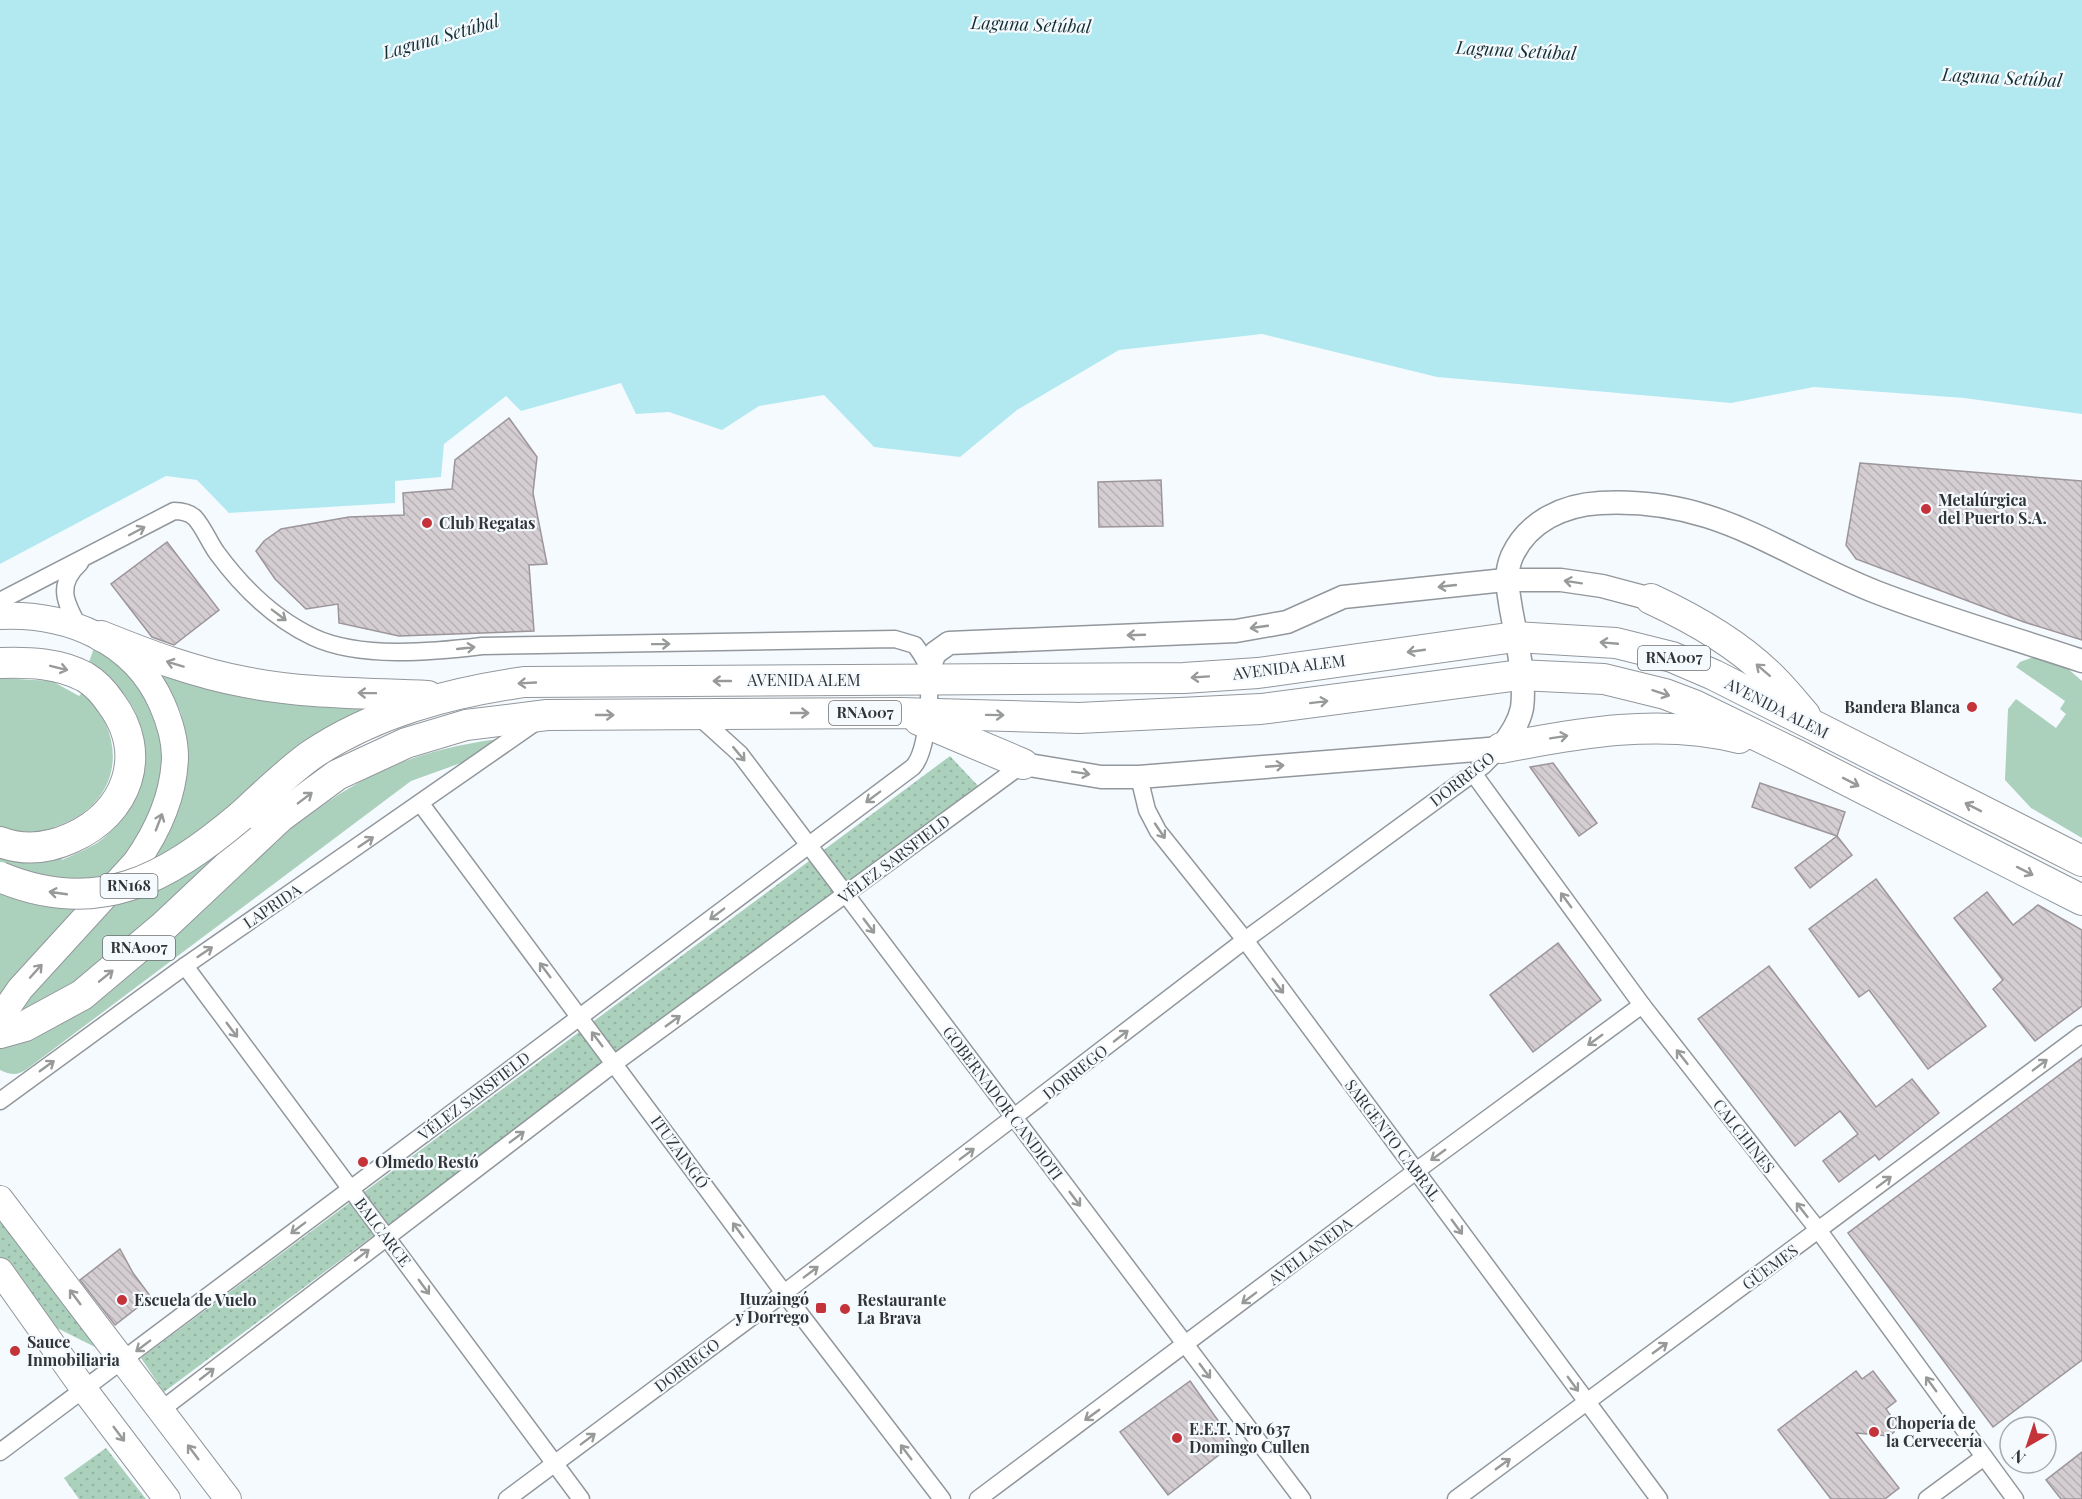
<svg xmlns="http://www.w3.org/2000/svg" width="2082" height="1499" viewBox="0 0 2082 1499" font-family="'Playfair Display',serif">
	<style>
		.grass { fill: #abd1bd }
		.park { fill: url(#park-dots) }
		.water { fill: #b2e9f1 }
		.building { fill: url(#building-back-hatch); stroke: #9c9599; stroke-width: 1.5 }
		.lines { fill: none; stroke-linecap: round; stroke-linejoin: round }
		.street-casing { stroke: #92979c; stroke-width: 19 }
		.secondary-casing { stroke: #92979c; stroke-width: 25 }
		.primary-casing { stroke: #92979c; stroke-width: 28 }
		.highway-casing { stroke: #92979c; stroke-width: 32 }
		.street { stroke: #fff; stroke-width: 16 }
		.secondary { stroke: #fff; stroke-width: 22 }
		.primary { stroke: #fff; stroke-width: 26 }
		.highway { stroke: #fff; stroke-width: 30 }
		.highway-bridge-casing { stroke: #92979c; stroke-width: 32; stroke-linecap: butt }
		.highway-bridge { stroke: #fff; stroke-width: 30 }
		.oneway { stroke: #989a9a }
		.poi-dot { fill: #c33339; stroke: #f5faff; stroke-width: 2 }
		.labels { text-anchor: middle; stroke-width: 4.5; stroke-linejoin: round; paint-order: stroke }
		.shield { fill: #f5faff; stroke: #6c6f72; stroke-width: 1.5 }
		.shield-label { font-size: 15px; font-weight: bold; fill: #323436 }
		.poi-label { font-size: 16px; font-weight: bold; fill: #323436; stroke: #f5faff; text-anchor: start }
		.street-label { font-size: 16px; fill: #323436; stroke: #f5faff }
		.water-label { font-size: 18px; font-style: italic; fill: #132f33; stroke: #f5faff }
	</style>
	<defs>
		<pattern id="park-dots" width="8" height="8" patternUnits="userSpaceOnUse" patternTransform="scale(1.5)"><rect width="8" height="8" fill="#abd1bd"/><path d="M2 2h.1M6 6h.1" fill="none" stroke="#94b4a3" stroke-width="1.8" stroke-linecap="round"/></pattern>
		<pattern id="building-back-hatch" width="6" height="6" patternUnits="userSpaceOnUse" patternTransform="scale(1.5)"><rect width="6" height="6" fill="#d4cdd1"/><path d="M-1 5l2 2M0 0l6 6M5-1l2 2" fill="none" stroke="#b6b1b4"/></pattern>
	</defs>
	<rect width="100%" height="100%" fill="#f5faff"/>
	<g class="grass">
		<path d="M96,642L140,680L163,735V780L142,836L0,1000V678L52,681L79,696L83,692C131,739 121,806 54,827L62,860C77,853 94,847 106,836C147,800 159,737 123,693C113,681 101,671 89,662Z"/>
		<path d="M2036,656L2067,668L2082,681V838L2031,808L2005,780L2008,709L2016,699L2056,728L2066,714L2060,709L2065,701L2016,667L2020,662Z"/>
		<path d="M160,670L387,706L243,806L276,843C288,829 304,818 319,808C378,766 426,749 498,739L472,759L411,781L27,1069C17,1076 11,1075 0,1070V1044L23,1005L143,875L180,803L187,773L181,713Z"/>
	</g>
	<g class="park">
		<path d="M950,756L981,789L579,1082L164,1392L141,1358Z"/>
		<path d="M0,1204L117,1358L39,1319L0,1261Z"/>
		<path d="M106,1448L146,1499H79L64,1478Z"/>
	</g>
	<path class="water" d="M0,0H2082V414L1964,398L1814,387L1731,403L1437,377L1262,334L1119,350L1017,410L960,457L874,447L824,395L759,406L722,430L669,412L636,414L621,383L521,411L506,396L444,444L441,477L395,481V503L229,513L197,480L166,476L0,564Z"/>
	<g class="building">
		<path d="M509,418L537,457L533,493L547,564L529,565L534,631L399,636L339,623L338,604L306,609L275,579L256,551L264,541L281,529L349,517L404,515L403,493L452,489L455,460Z"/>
		<path d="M1860,463L2082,481V640L2024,622L1856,559L1846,545Z"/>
		<path d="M1161,480L1163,526L1099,527L1098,482Z"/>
		<path d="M167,542L219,610L174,645L152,637L111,584Z"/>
		<path d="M1553,763L1597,823L1579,836L1530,767Z"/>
		<path d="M1760,783L1845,812L1837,836L1752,807Z"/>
		<path d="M1837,836L1852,855L1810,888L1795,868Z"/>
		<path d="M1876,879L1986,1026L1928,1069L1869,990L1859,997L1809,929Z"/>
		<path d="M1987,892L2013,925L2038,905L2082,930V1006L2035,1041L1993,989L2003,980L1954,918Z"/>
		<path d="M1558,943L1601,1000L1533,1052L1490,995Z"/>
		<path d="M1769,966L1876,1107L1912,1079L1939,1113L1879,1160L1875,1155L1839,1182L1823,1161L1858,1134L1840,1111L1795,1146L1698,1019Z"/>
		<path d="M2082,1058V1360L1993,1427L1848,1233Z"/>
		<path d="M120,1249L133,1273L151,1297L115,1325L80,1280Z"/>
		<path d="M1856,1371L1862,1379L1873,1371L1896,1401L1886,1409L1895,1422L1894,1432L1889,1436L1856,1433L1899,1488L1885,1499H1831L1778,1430Z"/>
		<path d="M1190,1381L1234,1443L1168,1495L1120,1432Z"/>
		<path d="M2082,1452V1499H2061L2046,1480Z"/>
	</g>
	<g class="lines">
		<defs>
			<g id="street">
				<path d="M0,601L174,511C181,511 189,512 195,518C204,528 209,542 217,553C242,587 275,619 313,637C360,659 432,652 482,646L895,639L915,645C920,652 927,661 928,670C931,692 928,751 913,767L0,1452"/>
				<path d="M79,627C65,602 56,585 80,563"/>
				<path d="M697,715L740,754L1302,1499"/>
				<path d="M1473,773L1642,1005L1819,1231L2015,1499"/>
				<path d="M1139,777L1147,810L1158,831L1245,940L1659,1499"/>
				<path d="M421,804L784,1293L942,1499"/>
				<path d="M185,966L581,1499"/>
				<path d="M0,1101L185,966L536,722"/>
				<path d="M161,1410L615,1063L1023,764"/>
				<path d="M507,1499L792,1287L1245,940L1483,766L1501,748"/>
				<path d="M978,1499L1416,1171L1642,1005"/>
				<path d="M1456,1499L2082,1034"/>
				<path d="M1927,1499L1984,1457"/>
			</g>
			<g id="secondary">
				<path d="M928,670L935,653L949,643L1236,631L1287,622L1343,597L1505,580H1561L1602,586L1651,599"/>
				<path d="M1023,764L1101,777H1139L1501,748C1510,735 1519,723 1522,708C1526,681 1516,636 1511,609C1508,589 1504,575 1512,556C1528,521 1564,505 1600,503C1717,497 1775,552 1876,592C1943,618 2013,638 2082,661"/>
			</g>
			<g id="primary">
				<path d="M0,616C67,613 134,640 162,704C169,720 175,738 175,757C174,795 157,832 136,862L20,989L0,1018"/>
				<path d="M0,1199L228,1499"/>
				<path d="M0,1271L83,1388L167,1499"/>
			</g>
			<g id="highway">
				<path d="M1651,599C1692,618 1735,642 1768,674C1781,686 1793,701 1805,715"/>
				<path d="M101,636C148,655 196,673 245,682C305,694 367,693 428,696"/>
				<path d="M0,663C29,662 59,663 85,677C95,683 105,694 111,703C149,754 128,813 71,838C49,848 24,851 0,842"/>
				<path d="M919,720L1023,764"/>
				<path d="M1501,748C1578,733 1661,718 1739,738"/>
				<path d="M241,816C264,795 286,773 311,755C375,712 449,693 524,682L1184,678L1258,673L1515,637L1616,643L1672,657L1714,675L2082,861"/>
				<path d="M0,1033L25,1026L82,995L164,926L280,817L337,775L406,743L466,725L547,715L901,713L1079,718L1261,709L1520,675L1604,679L1665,694L1694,705L1799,756L2082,900"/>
			</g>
		</defs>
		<use href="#street" class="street-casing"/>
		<use href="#secondary" class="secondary-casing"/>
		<use href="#primary" class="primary-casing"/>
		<use href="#highway" class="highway-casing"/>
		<use href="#street" class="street"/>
		<use href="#secondary" class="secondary"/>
		<use href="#primary" class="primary"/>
		<use href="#highway" class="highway"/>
		<defs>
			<path id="highway-bridge" d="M0,877C98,918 166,879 241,816"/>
		</defs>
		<use href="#highway-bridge" class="highway-bridge-casing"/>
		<use href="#highway-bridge" class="highway-bridge"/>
	</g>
	<defs><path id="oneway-shaft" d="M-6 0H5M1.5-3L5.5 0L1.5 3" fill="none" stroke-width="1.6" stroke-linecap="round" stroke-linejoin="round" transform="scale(1.5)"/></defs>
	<g class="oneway">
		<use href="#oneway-shaft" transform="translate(137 531) rotate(-28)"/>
		<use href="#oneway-shaft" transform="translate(1573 582) rotate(-171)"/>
		<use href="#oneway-shaft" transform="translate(1447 586) rotate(174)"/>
		<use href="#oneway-shaft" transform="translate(279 615) rotate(37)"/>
		<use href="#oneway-shaft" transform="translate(1259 627) rotate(172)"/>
		<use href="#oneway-shaft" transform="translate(1136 635) rotate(178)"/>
		<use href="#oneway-shaft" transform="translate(1609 643) rotate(-175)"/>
		<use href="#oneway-shaft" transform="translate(661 644) rotate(-1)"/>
		<use href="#oneway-shaft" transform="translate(466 648) rotate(-6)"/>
		<use href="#oneway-shaft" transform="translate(1416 651) rotate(172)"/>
		<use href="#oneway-shaft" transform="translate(175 664) rotate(-163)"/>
		<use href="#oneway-shaft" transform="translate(59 668) rotate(14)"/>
		<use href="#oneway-shaft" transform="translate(1763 670) rotate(-139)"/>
		<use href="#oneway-shaft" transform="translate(1200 677) rotate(176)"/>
		<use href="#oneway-shaft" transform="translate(722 681) rotate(180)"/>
		<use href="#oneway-shaft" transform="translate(527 683) rotate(177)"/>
		<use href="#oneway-shaft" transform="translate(367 693) rotate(-179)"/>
		<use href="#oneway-shaft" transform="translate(1661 693) rotate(18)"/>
		<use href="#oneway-shaft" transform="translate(1319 702) rotate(-7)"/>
		<use href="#oneway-shaft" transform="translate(800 713)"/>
		<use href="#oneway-shaft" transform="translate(605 715)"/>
		<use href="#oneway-shaft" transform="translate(995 715) rotate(1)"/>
		<use href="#oneway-shaft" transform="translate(1559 737) rotate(-9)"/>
		<use href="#oneway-shaft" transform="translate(739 754) rotate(50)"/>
		<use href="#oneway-shaft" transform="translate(1275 766) rotate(-5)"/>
		<use href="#oneway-shaft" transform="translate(1081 773) rotate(9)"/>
		<use href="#oneway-shaft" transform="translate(1851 782) rotate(27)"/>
		<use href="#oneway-shaft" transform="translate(873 797) rotate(143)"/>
		<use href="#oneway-shaft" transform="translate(305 798) rotate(-37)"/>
		<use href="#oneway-shaft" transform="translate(1973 807) rotate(-153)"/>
		<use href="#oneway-shaft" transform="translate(159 822) rotate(-69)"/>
		<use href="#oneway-shaft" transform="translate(1160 831) rotate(56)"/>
		<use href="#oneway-shaft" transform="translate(366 842) rotate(-34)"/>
		<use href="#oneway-shaft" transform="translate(2025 871) rotate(27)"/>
		<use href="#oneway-shaft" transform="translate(58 893) rotate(-172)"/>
		<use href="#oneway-shaft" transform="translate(1566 900) rotate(-126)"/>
		<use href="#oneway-shaft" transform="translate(717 914) rotate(143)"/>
		<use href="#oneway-shaft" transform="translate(869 926) rotate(53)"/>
		<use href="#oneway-shaft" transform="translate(205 952) rotate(-34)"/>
		<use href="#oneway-shaft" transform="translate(545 970) rotate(-127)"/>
		<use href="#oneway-shaft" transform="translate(36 971) rotate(-48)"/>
		<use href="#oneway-shaft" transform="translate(106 976) rotate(-39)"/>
		<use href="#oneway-shaft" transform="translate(1278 986) rotate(53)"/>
		<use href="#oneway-shaft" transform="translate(673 1021) rotate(-36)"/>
		<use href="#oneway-shaft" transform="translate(232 1030) rotate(53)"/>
		<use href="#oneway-shaft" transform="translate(1121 1036) rotate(-38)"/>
		<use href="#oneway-shaft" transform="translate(597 1039) rotate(-127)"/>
		<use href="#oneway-shaft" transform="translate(1595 1040) rotate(144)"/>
		<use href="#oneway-shaft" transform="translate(1682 1057) rotate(-128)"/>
		<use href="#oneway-shaft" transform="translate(2040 1065) rotate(-37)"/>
		<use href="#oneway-shaft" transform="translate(47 1066) rotate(-36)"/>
		<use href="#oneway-shaft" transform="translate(517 1137) rotate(-37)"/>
		<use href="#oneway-shaft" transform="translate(967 1154) rotate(-37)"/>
		<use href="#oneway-shaft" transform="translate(1438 1155) rotate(144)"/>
		<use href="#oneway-shaft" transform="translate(1884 1182) rotate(-37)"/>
		<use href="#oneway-shaft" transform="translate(1075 1199) rotate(53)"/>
		<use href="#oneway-shaft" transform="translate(1802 1210) rotate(-128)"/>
		<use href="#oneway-shaft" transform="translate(1457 1227) rotate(54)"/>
		<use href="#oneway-shaft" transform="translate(298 1228) rotate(143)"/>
		<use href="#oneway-shaft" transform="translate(738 1230) rotate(-126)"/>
		<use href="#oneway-shaft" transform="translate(362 1255) rotate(-38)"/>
		<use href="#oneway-shaft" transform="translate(811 1272) rotate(-37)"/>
		<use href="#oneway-shaft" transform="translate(424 1287) rotate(54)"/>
		<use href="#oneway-shaft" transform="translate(75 1297) rotate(-127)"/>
		<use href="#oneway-shaft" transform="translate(1249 1298) rotate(143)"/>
		<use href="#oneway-shaft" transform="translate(143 1346) rotate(143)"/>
		<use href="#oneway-shaft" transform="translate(1660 1348) rotate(-36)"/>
		<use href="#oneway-shaft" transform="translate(1205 1371) rotate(53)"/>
		<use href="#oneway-shaft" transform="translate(207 1374) rotate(-38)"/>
		<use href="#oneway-shaft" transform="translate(1573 1384) rotate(54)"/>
		<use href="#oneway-shaft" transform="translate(1931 1384) rotate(-126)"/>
		<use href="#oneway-shaft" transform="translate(1092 1415) rotate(144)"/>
		<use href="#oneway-shaft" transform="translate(119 1434) rotate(53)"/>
		<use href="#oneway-shaft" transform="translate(588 1439) rotate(-37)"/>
		<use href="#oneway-shaft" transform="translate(193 1452) rotate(-127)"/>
		<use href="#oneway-shaft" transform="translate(906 1452) rotate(-127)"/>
		<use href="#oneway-shaft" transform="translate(1503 1464) rotate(-36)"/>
	</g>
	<g class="poi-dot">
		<circle cx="1926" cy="509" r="6"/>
		<circle cx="427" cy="523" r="6"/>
		<circle cx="1972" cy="707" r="6"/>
		<circle cx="363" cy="1162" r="6"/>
		<circle cx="122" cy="1300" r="6"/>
		<rect x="815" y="1302" width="12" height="12" rx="3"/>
		<circle cx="845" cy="1309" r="6"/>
		<circle cx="15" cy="1351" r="6"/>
		<circle cx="1874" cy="1432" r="6"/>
		<circle cx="1177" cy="1438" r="6"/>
	</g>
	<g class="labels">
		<g class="shield">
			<rect x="1638" y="646" width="72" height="24" rx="4.5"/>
			<rect x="829" y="701" width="72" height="24" rx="4.5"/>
			<rect x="100.5" y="874" width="57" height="24" rx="4.5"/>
			<rect x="103" y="936" width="72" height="24" rx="4.5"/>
		</g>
		<g class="shield-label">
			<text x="1674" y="663">RNA007</text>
			<text x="865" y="718">RNA007</text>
			<text x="129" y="891">RN168</text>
			<text x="139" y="953">RNA007</text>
		</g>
		<g class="poi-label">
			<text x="1938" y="506">Metalúrgica<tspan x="1938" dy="18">del Puerto S.A.</tspan></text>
			<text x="439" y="529">Club Regatas</text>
			<text x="1960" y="713" text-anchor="end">Bandera Blanca</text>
			<text x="375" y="1168">Olmedo Restó</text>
			<text x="809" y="1305" text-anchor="end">Ituzaingó<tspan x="809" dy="18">y Dorrego</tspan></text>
			<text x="134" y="1306">Escuela de Vuelo</text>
			<text x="857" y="1306">Restaurante<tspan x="857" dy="18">La Brava</tspan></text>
			<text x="27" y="1348">Sauce<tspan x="27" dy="18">Inmobiliaria</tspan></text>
			<text x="1886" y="1429">Chopería de<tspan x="1886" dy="18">la Cervecería</tspan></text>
			<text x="1189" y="1435">E.E.T. Nro 637<tspan x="1189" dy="18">Domingo Cullen</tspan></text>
		</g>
		<g class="street-label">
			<text transform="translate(1289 667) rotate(-7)" y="6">AVENIDA ALEM</text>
			<text x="804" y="686">AVENIDA ALEM</text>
			<text transform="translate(1777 708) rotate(27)" y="6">AVENIDA ALEM</text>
			<text transform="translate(1462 779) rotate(-38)" y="6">DORREGO</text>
			<text transform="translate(894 859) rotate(-37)" y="6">VÉLEZ SARSFIELD</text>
			<text transform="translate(272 906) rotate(-34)" y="6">LAPRIDA</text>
			<text transform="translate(1075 1072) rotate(-38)" y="6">DORREGO</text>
			<text transform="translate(474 1096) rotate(-37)" y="6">VÉLEZ SARSFIELD</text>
			<text transform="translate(1003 1103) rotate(53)" y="6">GOBERNADOR CANDIOTI</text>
			<text transform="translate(1744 1136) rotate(52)" y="6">CALCHINES</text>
			<text transform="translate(1393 1140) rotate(53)" y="6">SARGENTO CABRAL</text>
			<text transform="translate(680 1152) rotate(54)" y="6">ITUZAINGÓ</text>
			<text transform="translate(383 1232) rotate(53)" y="6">BALCARCE</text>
			<text transform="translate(1310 1251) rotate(-37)" y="6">AVELLANEDA</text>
			<text transform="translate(1770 1267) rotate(-36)" y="6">GÜEMES</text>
			<text transform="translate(687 1365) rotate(-37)" y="6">DORREGO</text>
		</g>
		<g class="water-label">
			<text transform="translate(1031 25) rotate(2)" y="6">Laguna Setúbal</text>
			<text transform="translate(441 37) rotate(-16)" y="6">Laguna Setúbal</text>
			<text transform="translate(1516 51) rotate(3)" y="6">Laguna Setúbal</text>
			<text transform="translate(2002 78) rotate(3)" y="6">Laguna Setúbal</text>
		</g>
	</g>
	<g transform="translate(2028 1445) rotate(219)"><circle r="28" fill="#f5faff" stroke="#a7abaf" stroke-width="1.5"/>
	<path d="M0-4.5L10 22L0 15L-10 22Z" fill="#c33339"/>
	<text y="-9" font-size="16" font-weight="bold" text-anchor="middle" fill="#323436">N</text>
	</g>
</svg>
